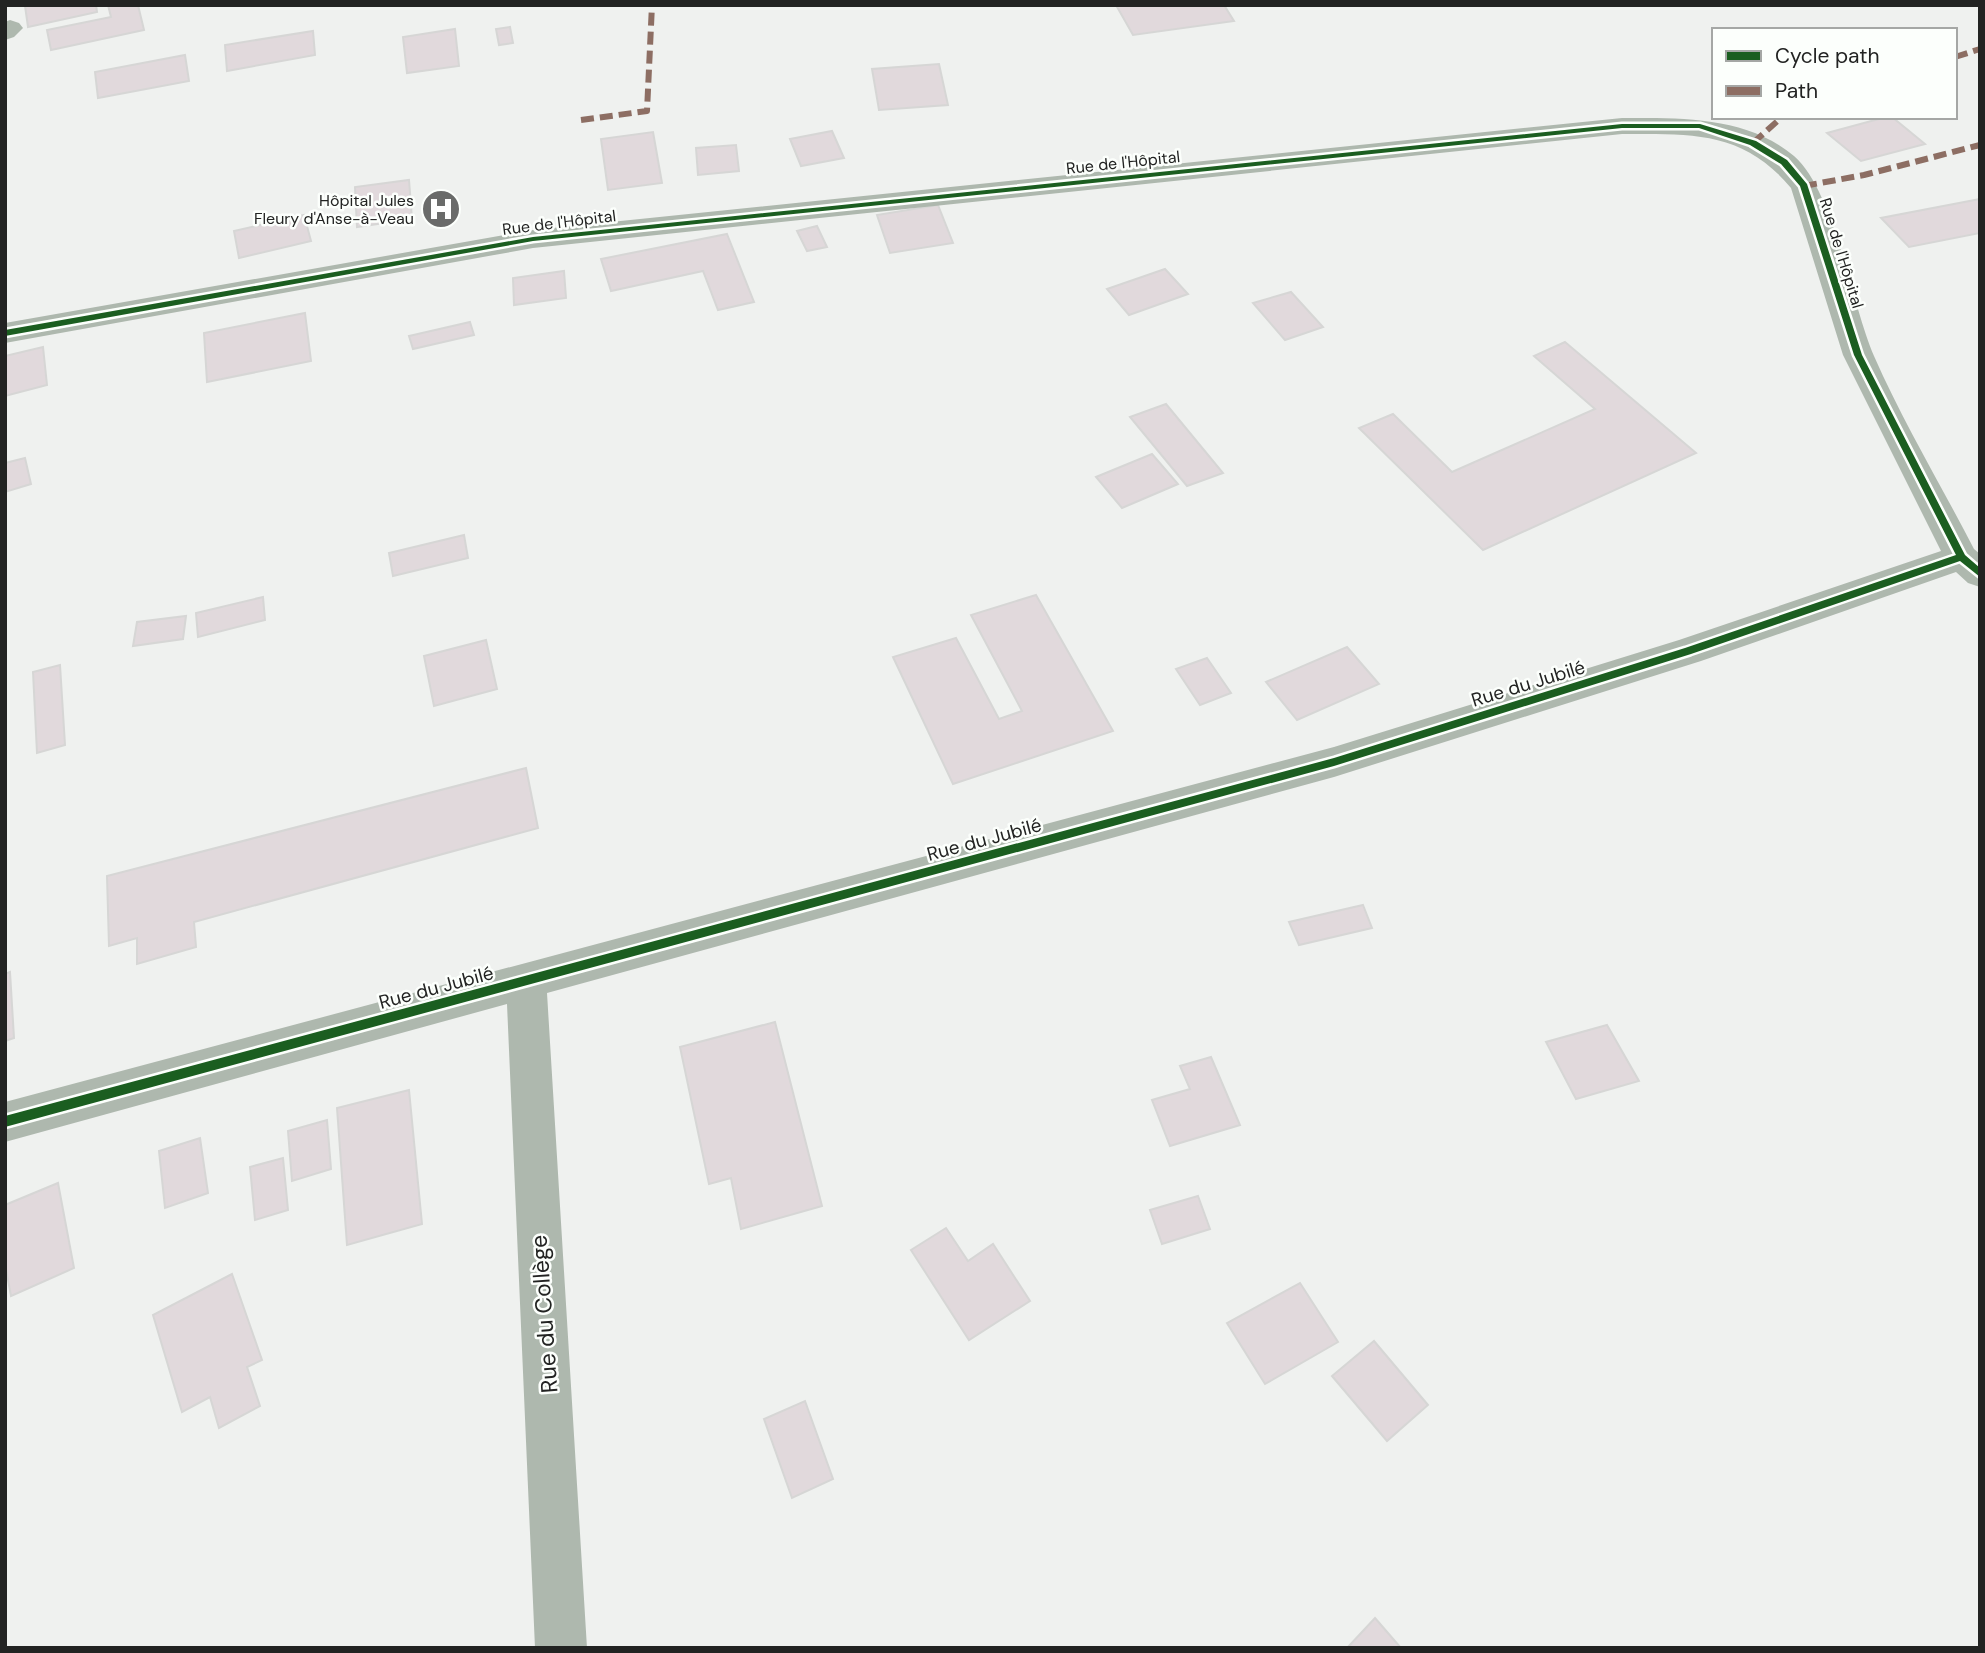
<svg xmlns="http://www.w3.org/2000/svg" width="1985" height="1653" viewBox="0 0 1985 1653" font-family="'DM Sans',sans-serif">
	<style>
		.building { fill: #e1d9dc; stroke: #d6d6d5; stroke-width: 2 }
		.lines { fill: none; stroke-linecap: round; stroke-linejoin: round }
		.minor { fill: #aeb8ae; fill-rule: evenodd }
		.quiet { stroke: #8d6e63; stroke-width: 6; stroke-dasharray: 13 6; stroke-linecap: butt }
		.cycleway-casing { stroke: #fcfffc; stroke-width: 5 }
		.cycleway { fill: #1b5e20; fill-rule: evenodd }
		.labels { text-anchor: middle; stroke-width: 5; stroke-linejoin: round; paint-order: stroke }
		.far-street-label { font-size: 16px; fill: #222322; stroke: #fcfffc }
		.far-poi-label { font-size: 16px; fill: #222322; stroke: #fcfffc; text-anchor: end }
		.street-label { font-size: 19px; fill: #222322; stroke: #fcfffc }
		.near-street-label { font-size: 23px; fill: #222322; stroke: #fcfffc }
	</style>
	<rect width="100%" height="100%" fill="#eff1ef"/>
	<g class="building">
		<path d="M96,5L97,12L28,27L25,6Z"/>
		<path d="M108,5H138L144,30L51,50L47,30L111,17Z"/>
		<path d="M1116,5H1224L1234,21L1133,35Z"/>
		<path d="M510,27L513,43L499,45L496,29Z"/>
		<path d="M455,29L459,66L407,73L403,37Z"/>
		<path d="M313,31L315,55L227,71L225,45Z"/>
		<path d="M185,55L189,81L98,98L95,72Z"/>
		<path d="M939,64L948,105L879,110L872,69Z"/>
		<path d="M1886,117H1892L1925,144L1861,161L1827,133Z"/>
		<path d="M832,131L844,158L801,166L790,139Z"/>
		<path d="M653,132L662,183L608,190L601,139Z"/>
		<path d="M736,145L739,171L698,175L696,148Z"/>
		<path d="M409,180L412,219L357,227L355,187Z"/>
		<path d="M1980,199V233L1909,247L1881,218Z"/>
		<path d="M938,205L953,243L890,253L877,215Z"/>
		<path d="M304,215L311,241L239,258L234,231Z"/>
		<path d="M817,226L827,247L807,251L797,231Z"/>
		<path d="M727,234L754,302L718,310L703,271L611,291L601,259Z"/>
		<path d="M1165,269L1188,294L1129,315L1107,289Z"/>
		<path d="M564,271L566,298L514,305L513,278Z"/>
		<path d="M1291,292L1323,327L1285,340L1253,303Z"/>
		<path d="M305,313L311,361L207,382L204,333Z"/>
		<path d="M470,322L474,335L413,349L409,336Z"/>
		<path d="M1565,342L1696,453L1483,550L1359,428L1393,414L1452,472L1595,409L1534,356Z"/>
		<path d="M43,347L47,385L5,396V356Z"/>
		<path d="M1166,404L1223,473L1187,486L1130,417Z"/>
		<path d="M1152,454L1178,484L1122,508L1096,477Z"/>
		<path d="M25,458L31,484L5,492V463Z"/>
		<path d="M464,535L468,558L393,576L389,553Z"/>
		<path d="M1036,595L1113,731L953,784L893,657L956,638L999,719L1022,711L971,615Z"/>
		<path d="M263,597L265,620L198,637L196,613Z"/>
		<path d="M186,616L183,639L133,646L137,622Z"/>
		<path d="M486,640L497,689L434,706L424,656Z"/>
		<path d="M1347,647L1379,684L1297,720L1266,682Z"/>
		<path d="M1207,658L1231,693L1200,705L1176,669Z"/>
		<path d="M60,665L65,745L37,753L33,672Z"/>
		<path d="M526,768L538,828L194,922L196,947L137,964V938L109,946L107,876Z"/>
		<path d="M1363,905L1372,928L1299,945L1289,922Z"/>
		<path d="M10,972L14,1038L5,1041V974Z"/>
		<path d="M775,1022L822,1206L741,1229L731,1178L709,1184L680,1047Z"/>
		<path d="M1607,1025L1639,1081L1576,1099L1546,1042Z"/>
		<path d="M1211,1057L1240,1125L1170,1146L1152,1100L1190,1089L1180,1066Z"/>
		<path d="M409,1090L422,1224L347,1245L337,1108Z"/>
		<path d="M327,1120L331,1169L292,1181L288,1131Z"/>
		<path d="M200,1138L208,1193L165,1208L159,1151Z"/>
		<path d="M283,1158L288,1210L255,1220L250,1167Z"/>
		<path d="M58,1183L74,1268L11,1296L5,1264V1205Z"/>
		<path d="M1198,1196L1210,1229L1162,1244L1150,1210Z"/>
		<path d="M946,1228L968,1261L993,1244L1030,1301L969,1340L911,1250Z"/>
		<path d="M232,1274L262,1360L247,1367L260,1406L219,1428L210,1397L182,1412L153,1315Z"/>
		<path d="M1300,1283L1338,1342L1265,1384L1227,1323Z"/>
		<path d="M1374,1341L1428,1405L1387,1441L1332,1376Z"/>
		<path d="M805,1401L833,1479L792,1498L764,1419Z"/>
		<path d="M1375,1618L1401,1648H1347Z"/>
	</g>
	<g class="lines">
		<g class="minor">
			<path d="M10,20L19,23L23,28L14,37L5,40V22Z"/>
			<path d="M1622,118C1680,118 1747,116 1794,156C1835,192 1851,303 1874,356C1903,422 1941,485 1974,549L1980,554V587L1968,583L1956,572L1701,661L1334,777L547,993L587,1648H535L507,1004L5,1142V1102L1334,747L1679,640L1941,551L1843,355L1791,188C1743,130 1690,134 1622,134L533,248L5,343V323L533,230Z"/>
		</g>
		<g class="quiet">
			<path d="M1955,57L1980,49"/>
			<path d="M581,120L647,111L652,5"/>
			<path d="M1753,143L1782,117"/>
			<path d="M1804,186L1864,175L1980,145"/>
		</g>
		<defs>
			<path id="cycleway" d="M1622,124H1700L1756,141L1787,160L1807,184L1862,355L1965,555L1980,568V577L1960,561L1691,654L1334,766L5,1127V1116L1334,758L1685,648L1956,555L1854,355L1800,186L1781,164L1750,145L1699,128H1622L533,241L5,336V330L533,237Z"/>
		</defs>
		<use href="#cycleway" class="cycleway-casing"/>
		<use href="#cycleway" class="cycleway"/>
	</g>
	<defs>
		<symbol id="hospital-disc" viewBox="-11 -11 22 22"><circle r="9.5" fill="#6a6b6a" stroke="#fcfffc"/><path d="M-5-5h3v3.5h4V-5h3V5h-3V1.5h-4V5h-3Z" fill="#fff"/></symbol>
	</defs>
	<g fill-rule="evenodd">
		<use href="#hospital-disc" x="419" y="187" width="44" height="44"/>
	</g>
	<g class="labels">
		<g class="far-street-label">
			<text transform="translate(1123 162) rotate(-6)" y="6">Rue de l'Hôpital</text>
			<text transform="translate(559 222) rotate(-7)" y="6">Rue de l'Hôpital</text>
			<text transform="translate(1842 253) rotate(73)" y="6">Rue de l'Hôpital</text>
		</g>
		<g class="far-poi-label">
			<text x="414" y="206">Hôpital Jules<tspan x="414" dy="18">Fleury d'Anse-à-Veau</tspan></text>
		</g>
		<g class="street-label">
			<text transform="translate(1528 683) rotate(-17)" y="7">Rue du Jubilé</text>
			<text transform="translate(984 839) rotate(-15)" y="7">Rue du Jubilé</text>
			<text transform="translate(436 987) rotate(-15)" y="7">Rue du Jubilé</text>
		</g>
		<g class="near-street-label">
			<text transform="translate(544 1314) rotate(-94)" y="8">Rue du Collège</text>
		</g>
	</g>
	<rect width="1985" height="1653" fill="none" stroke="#222322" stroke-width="14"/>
	<rect x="1712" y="28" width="245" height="91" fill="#fcfffc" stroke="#a5a7a5" stroke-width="2"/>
	<rect x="1726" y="51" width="35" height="10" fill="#1b5e20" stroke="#a5a7a5" stroke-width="2"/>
	<text x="1775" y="63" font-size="21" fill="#222322">Cycle path</text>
	<rect x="1726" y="86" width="35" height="10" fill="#8d6e63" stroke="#a5a7a5" stroke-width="2"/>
	<text x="1775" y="98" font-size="21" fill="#222322">Path</text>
</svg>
